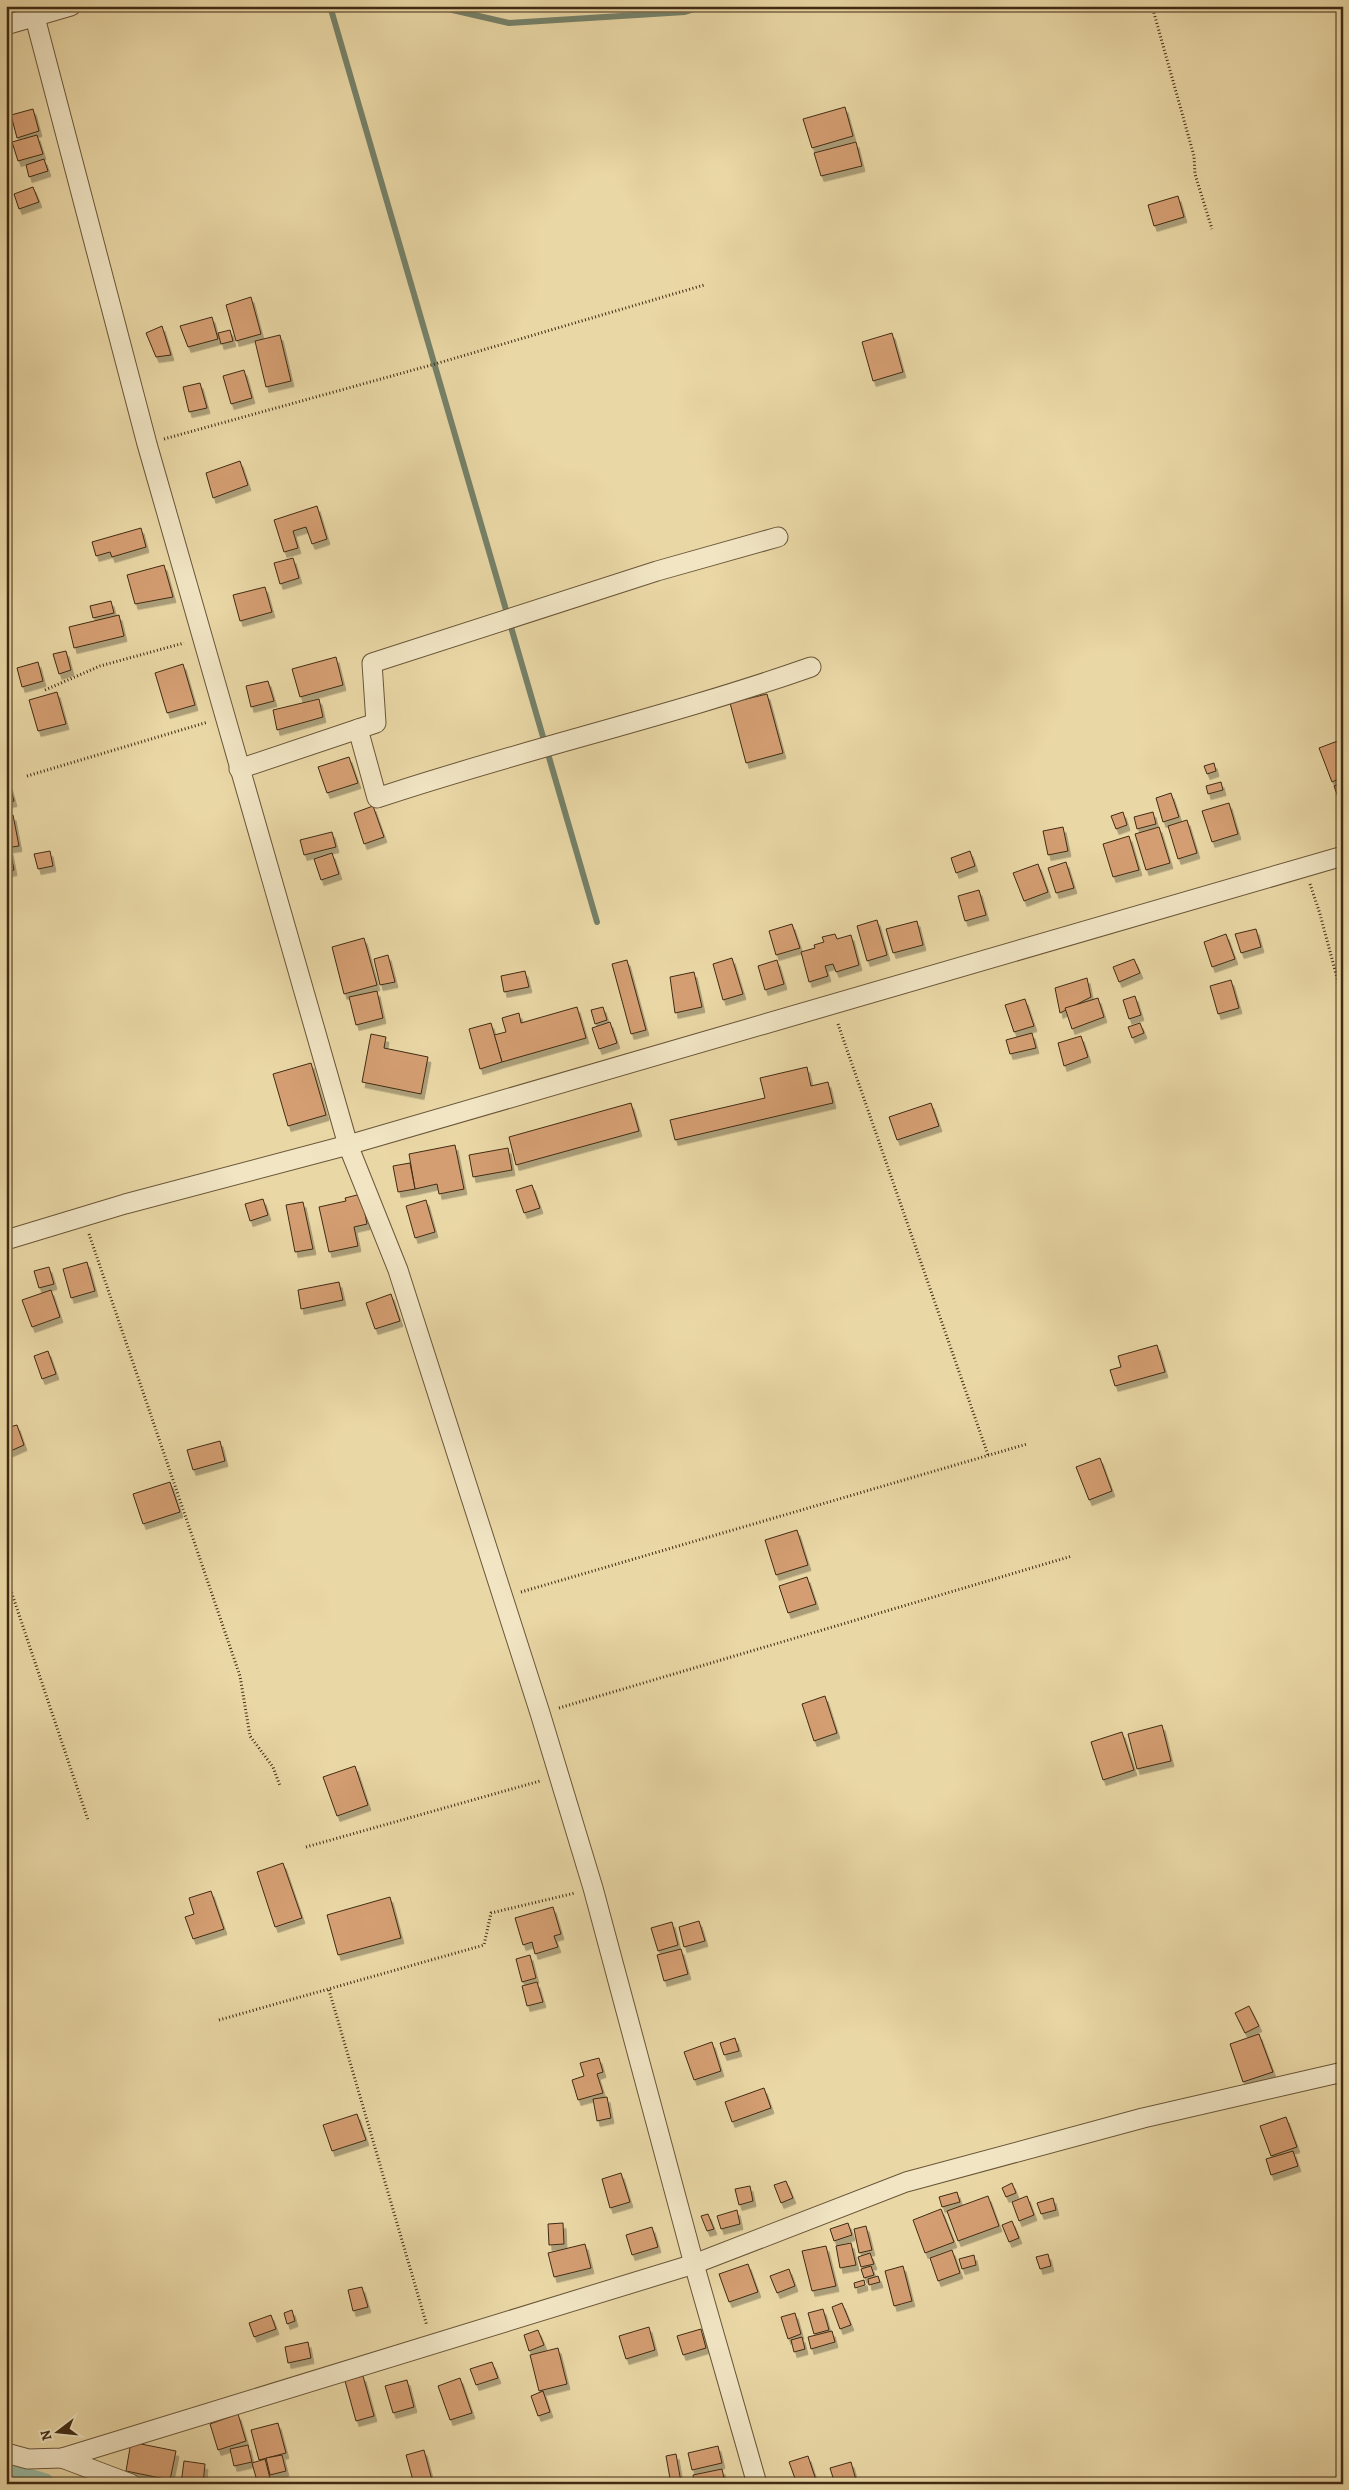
<svg xmlns="http://www.w3.org/2000/svg" width="1349" height="2490" viewBox="0 0 1349 2490" font-family="Alegreya,serif">
	<style>
		.lines { fill: none; stroke-linecap: round; stroke-linejoin: round }
		.stream { stroke: #758169; stroke-width: 6 }
		.canal { stroke: #99baa2; stroke-width: 22 }
		.building { fill: #d49e72; stroke: #402b13; filter: url(#shadow) }
		.minor-casing { stroke: #6a5638; stroke-width: 21 }
		.path { stroke: #402b13; stroke-width: 3; stroke-dasharray: 1 2.5; stroke-linecap: butt }
		.minor { stroke: #f1e5c4; stroke-width: 19 }
	</style>
	<defs>
		<filter id="shadow"><feDropShadow dx="3" dy="5.5" stdDeviation="0" flood-color="#0004"/></filter>
	</defs>
	<rect width="100%" height="100%" fill="#e9d7a5"/>
	<filter id="stains"><feTurbulence type="fractalNoise" baseFrequency=".004" numOctaves="4"/><feColorMatrix values="0 0 0 0 .2 0 0 0 0 .09 0 0 0 0 .02 0 0 0 .5 -.17"/></filter>
	<radialGradient id="worn" r=".72"><stop offset=".6" stop-color="#630" stop-opacity="0"/><stop offset="1" stop-color="#630" stop-opacity=".3"/></radialGradient>
	<g class="lines">
		<g class="stream">
			<path d="M330,6L597,922"/>
			<path d="M435,6L509,23L685,12L704,6"/>
		</g>
		<path class="canal" d="M6,2473L44,2484"/>
	</g>
	<g class="building">
		<path d="M845,107L853,136L812,148L803,119Z"/>
		<path d="M33,109L39,131L17,138L11,115Z"/>
		<path d="M37,135L43,154L18,161L12,142Z"/>
		<path d="M856,142L862,166L821,176L814,153Z"/>
		<path d="M44,159L48,171L29,177L26,165Z"/>
		<path d="M33,187L39,202L19,209L14,194Z"/>
		<path d="M1178,196L1184,217L1154,226L1148,205Z"/>
		<path d="M251,297L261,334L236,341L226,305Z"/>
		<path d="M212,317L218,339L188,347L180,326Z"/>
		<path d="M162,326L171,355L156,357L146,333Z"/>
		<path d="M230,330L233,341L221,344L218,333Z"/>
		<path d="M892,333L903,372L873,381L862,342Z"/>
		<path d="M280,335L291,381L266,387L255,341Z"/>
		<path d="M244,370L252,398L231,404L223,376Z"/>
		<path d="M200,383L207,408L189,412L183,387Z"/>
		<path d="M240,461L248,485L213,498L206,473Z"/>
		<path d="M317,506L327,539L312,544L306,527L293,531L298,548L284,552L274,520Z"/>
		<path d="M141,528L146,547L112,557L110,552L96,556L92,542Z"/>
		<path d="M293,558L299,578L280,584L274,563Z"/>
		<path d="M164,565L173,597L135,604L127,575Z"/>
		<path d="M265,587L272,612L240,621L233,595Z"/>
		<path d="M111,601L114,613L93,618L90,606Z"/>
		<path d="M119,615L124,636L74,648L69,627Z"/>
		<path d="M66,651L71,670L59,674L53,654Z"/>
		<path d="M336,657L343,685L300,697L292,669Z"/>
		<path d="M38,662L43,681L22,687L17,668Z"/>
		<path d="M183,664L195,705L167,713L155,673Z"/>
		<path d="M268,681L274,701L251,707L246,686Z"/>
		<path d="M57,692L66,724L38,731L29,700Z"/>
		<path d="M767,694L783,753L746,763L730,703Z"/>
		<path d="M319,699L323,717L277,730L273,710Z"/>
		<path d="M1343,739V777L1332,782L1319,748Z"/>
		<path d="M349,757L358,783L327,793L318,767Z"/>
		<path d="M1214,763L1216,771L1207,774L1204,766Z"/>
		<path d="M1221,782L1223,790L1208,794L1206,786Z"/>
		<path d="M6,783H9L14,801L6,803Z"/>
		<path d="M1343,783V811L1334,786Z"/>
		<path d="M1171,793L1179,817L1163,822L1156,798Z"/>
		<path d="M1229,803L1238,834L1212,842L1202,811Z"/>
		<path d="M373,806L384,837L364,844L354,813Z"/>
		<path d="M1123,812L1127,825L1116,829L1111,816Z"/>
		<path d="M1153,812L1156,824L1137,829L1134,817Z"/>
		<path d="M13,815L19,846L6,848V816Z"/>
		<path d="M1187,820L1197,853L1178,859L1168,826Z"/>
		<path d="M1063,827L1068,851L1048,855L1043,831Z"/>
		<path d="M1159,827L1170,863L1146,870L1135,834Z"/>
		<path d="M332,832L336,847L304,855L300,840Z"/>
		<path d="M1129,836L1139,870L1113,877L1103,844Z"/>
		<path d="M6,849H10L14,870L6,872Z"/>
		<path d="M50,851L53,866L38,869L34,854Z"/>
		<path d="M970,851L975,866L956,873L951,858Z"/>
		<path d="M332,853L339,874L321,880L314,859Z"/>
		<path d="M1066,862L1074,888L1056,893L1048,868Z"/>
		<path d="M1038,864L1048,892L1024,901L1013,873Z"/>
		<path d="M979,890L986,915L965,921L958,896Z"/>
		<path d="M877,920L887,955L867,961L857,926Z"/>
		<path d="M917,921L923,945L893,953L886,929Z"/>
		<path d="M792,924L800,948L776,955L769,931Z"/>
		<path d="M1256,929L1261,947L1241,953L1235,934Z"/>
		<path d="M835,934L837,939L851,935L859,965L836,972L833,964L825,966L828,976L809,982L801,952L815,948L814,945L824,942L822,937Z"/>
		<path d="M1226,934L1235,959L1212,967L1204,942Z"/>
		<path d="M364,938L377,985L344,994L332,947Z"/>
		<path d="M388,955L395,982L380,985L374,959Z"/>
		<path d="M732,958L743,994L723,1000L713,964Z"/>
		<path d="M1134,959L1140,973L1119,982L1113,967Z"/>
		<path d="M627,960L646,1030L631,1034L612,964Z"/>
		<path d="M777,960L784,984L765,990L758,966Z"/>
		<path d="M525,971L529,987L504,992L501,976Z"/>
		<path d="M694,972L702,1007L675,1013L670,977Z"/>
		<path d="M1087,978L1091,997L1060,1013L1055,988Z"/>
		<path d="M1231,980L1239,1008L1218,1014L1210,986Z"/>
		<path d="M377,991L383,1018L356,1025L349,997Z"/>
		<path d="M1135,996L1141,1015L1129,1019L1123,1000Z"/>
		<path d="M1098,998L1104,1017L1072,1029L1065,1008Z"/>
		<path d="M1025,999L1034,1026L1014,1032L1005,1005Z"/>
		<path d="M577,1007L586,1038L502,1062L494,1035L506,1032L502,1018L519,1013L521,1023Z"/>
		<path d="M603,1007L607,1020L595,1024L591,1010Z"/>
		<path d="M610,1022L617,1043L599,1049L592,1028Z"/>
		<path d="M491,1023L502,1062L480,1069L469,1029Z"/>
		<path d="M1140,1023L1144,1033L1132,1038L1128,1027Z"/>
		<path d="M1032,1033L1036,1048L1010,1054L1006,1040Z"/>
		<path d="M371,1034L386,1037L384,1048L428,1057L421,1094L362,1082Z"/>
		<path d="M1081,1036L1088,1057L1064,1066L1058,1043Z"/>
		<path d="M311,1063L326,1115L288,1126L273,1074Z"/>
		<path d="M807,1067L811,1086L828,1082L833,1103L675,1140L670,1120L765,1098L760,1078Z"/>
		<path d="M631,1103L639,1131L516,1165L509,1137Z"/>
		<path d="M931,1103L939,1126L897,1140L889,1117Z"/>
		<path d="M455,1145L464,1189L439,1194L437,1184L415,1189L409,1154Z"/>
		<path d="M508,1148L512,1170L473,1177L469,1155Z"/>
		<path d="M410,1163L415,1189L398,1192L393,1166Z"/>
		<path d="M532,1185L540,1208L524,1213L516,1190Z"/>
		<path d="M361,1194L367,1224L354,1227L358,1246L329,1252L319,1207L346,1201L345,1198Z"/>
		<path d="M263,1199L268,1215L250,1221L245,1204Z"/>
		<path d="M426,1200L435,1232L415,1238L406,1206Z"/>
		<path d="M303,1202L313,1249L295,1252L286,1205Z"/>
		<path d="M87,1262L95,1291L71,1298L63,1269Z"/>
		<path d="M49,1267L54,1284L39,1288L34,1271Z"/>
		<path d="M339,1282L343,1300L301,1309L298,1290Z"/>
		<path d="M51,1290L60,1317L32,1327L22,1300Z"/>
		<path d="M391,1294L400,1321L375,1329L366,1303Z"/>
		<path d="M1157,1345L1165,1372L1115,1386L1110,1370L1121,1367L1118,1356Z"/>
		<path d="M48,1351L56,1374L42,1379L34,1356Z"/>
		<path d="M17,1425L24,1445L6,1453V1428Z"/>
		<path d="M220,1441L225,1461L193,1470L187,1450Z"/>
		<path d="M1100,1458L1112,1491L1089,1500L1076,1467Z"/>
		<path d="M170,1482L180,1512L143,1524L133,1494Z"/>
		<path d="M797,1530L808,1565L776,1575L765,1540Z"/>
		<path d="M807,1577L816,1604L788,1613L779,1586Z"/>
		<path d="M825,1696L837,1733L814,1741L802,1704Z"/>
		<path d="M1162,1725L1171,1761L1137,1769L1128,1734Z"/>
		<path d="M1122,1732L1134,1770L1103,1780L1091,1742Z"/>
		<path d="M355,1766L368,1805L337,1816L323,1777Z"/>
		<path d="M283,1863L302,1918L275,1927L257,1872Z"/>
		<path d="M211,1891L224,1929L193,1939L185,1917L194,1914L189,1898Z"/>
		<path d="M390,1897L401,1938L338,1955L327,1915Z"/>
		<path d="M553,1907L561,1934L554,1936L558,1947L535,1954L532,1942L523,1945L515,1918Z"/>
		<path d="M699,1921L705,1941L684,1947L679,1927Z"/>
		<path d="M672,1922L678,1945L658,1951L651,1928Z"/>
		<path d="M681,1949L688,1974L664,1981L657,1955Z"/>
		<path d="M530,1955L536,1978L522,1982L516,1959Z"/>
		<path d="M537,1982L543,2002L527,2006L522,1986Z"/>
		<path d="M1249,2006L1259,2026L1245,2033L1235,2013Z"/>
		<path d="M1259,2034L1273,2072L1243,2082L1230,2044Z"/>
		<path d="M735,2038L739,2051L724,2055L720,2043Z"/>
		<path d="M712,2042L721,2071L694,2080L684,2052Z"/>
		<path d="M599,2058L603,2072L597,2074L603,2093L578,2100L572,2080L584,2076L580,2063Z"/>
		<path d="M764,2088L771,2108L732,2122L725,2102Z"/>
		<path d="M607,2097L611,2118L597,2121L593,2099Z"/>
		<path d="M357,2114L366,2140L332,2151L323,2125Z"/>
		<path d="M1286,2117L1297,2147L1271,2156L1260,2126Z"/>
		<path d="M1293,2151L1298,2166L1271,2175L1266,2159Z"/>
		<path d="M621,2173L630,2202L610,2208L602,2179Z"/>
		<path d="M786,2181L793,2198L781,2203L774,2185Z"/>
		<path d="M1012,2183L1016,2193L1006,2197L1002,2188Z"/>
		<path d="M750,2186L753,2201L739,2205L735,2189Z"/>
		<path d="M957,2192L960,2202L942,2207L939,2197Z"/>
		<path d="M988,2196L999,2226L958,2241L947,2211Z"/>
		<path d="M1027,2196L1034,2215L1019,2221L1012,2202Z"/>
		<path d="M1053,2198L1056,2210L1041,2214L1037,2203Z"/>
		<path d="M941,2209L954,2242L925,2253L913,2220Z"/>
		<path d="M737,2210L740,2224L721,2229L717,2216Z"/>
		<path d="M708,2214L714,2229L707,2231L701,2216Z"/>
		<path d="M1012,2221L1019,2238L1009,2242L1002,2225Z"/>
		<path d="M563,2223L564,2244L549,2245L548,2224Z"/>
		<path d="M848,2223L852,2235L834,2241L830,2229Z"/>
		<path d="M866,2226L872,2250L859,2253L854,2229Z"/>
		<path d="M652,2227L658,2247L632,2255L626,2235Z"/>
		<path d="M851,2243L856,2265L840,2268L836,2246Z"/>
		<path d="M585,2244L591,2268L554,2277L548,2253Z"/>
		<path d="M826,2246L836,2286L812,2291L802,2251Z"/>
		<path d="M952,2250L960,2273L938,2281L930,2258Z"/>
		<path d="M870,2253L874,2264L861,2267L858,2257Z"/>
		<path d="M1048,2254L1051,2266L1040,2269L1036,2257Z"/>
		<path d="M974,2255L976,2265L962,2269L959,2259Z"/>
		<path d="M748,2264L758,2292L729,2302L719,2274Z"/>
		<path d="M871,2266L874,2275L864,2278L861,2269Z"/>
		<path d="M903,2266L912,2301L894,2306L885,2271Z"/>
		<path d="M789,2269L795,2286L777,2293L770,2276Z"/>
		<path d="M878,2276L880,2282L869,2285L868,2279Z"/>
		<path d="M864,2280L865,2285L855,2288L854,2283Z"/>
		<path d="M362,2287L368,2307L353,2311L348,2290Z"/>
		<path d="M842,2303L851,2325L840,2329L832,2307Z"/>
		<path d="M823,2309L829,2330L814,2334L808,2313Z"/>
		<path d="M292,2310L295,2321L287,2324L284,2313Z"/>
		<path d="M795,2313L801,2334L788,2339L781,2317Z"/>
		<path d="M271,2315L276,2329L254,2337L249,2323Z"/>
		<path d="M649,2327L655,2350L626,2359L619,2336Z"/>
		<path d="M701,2329L706,2348L683,2355L677,2336Z"/>
		<path d="M538,2330L544,2345L529,2351L524,2335Z"/>
		<path d="M832,2331L835,2342L811,2349L808,2337Z"/>
		<path d="M802,2337L805,2349L794,2352L791,2340Z"/>
		<path d="M308,2342L311,2358L288,2363L285,2347Z"/>
		<path d="M558,2348L567,2384L539,2391L530,2355Z"/>
		<path d="M492,2362L498,2378L476,2385L470,2369Z"/>
		<path d="M363,2376L374,2416L356,2421L345,2381Z"/>
		<path d="M460,2378L472,2413L450,2420L438,2386Z"/>
		<path d="M407,2380L414,2407L393,2413L385,2386Z"/>
		<path d="M543,2391L550,2412L538,2416L531,2396Z"/>
		<path d="M238,2414L246,2441L218,2450L210,2424Z"/>
		<path d="M278,2423L286,2453L259,2460L251,2430Z"/>
		<path d="M131,2442L176,2451L170,2480L126,2471Z"/>
		<path d="M248,2445L252,2462L234,2466L230,2449Z"/>
		<path d="M718,2446L722,2463L692,2470L688,2453Z"/>
		<path d="M424,2450L433,2484H414L406,2455Z"/>
		<path d="M676,2454L681,2482L671,2484L666,2456Z"/>
		<path d="M282,2455L286,2471L270,2475L266,2458Z"/>
		<path d="M808,2456L817,2483L797,2484L789,2462Z"/>
		<path d="M265,2459L270,2478L257,2481L252,2463Z"/>
		<path d="M184,2461L205,2464L203,2484H181Z"/>
		<path d="M851,2462L856,2480L835,2484L830,2468Z"/>
		<path d="M722,2469L724,2478L694,2484L693,2475Z"/>
	</g>
	<g class="lines">
		<defs>
			<g id="minor">
				<path d="M32,6L147,444L348,1145L398,1270L540,1713L593,1888L694,2264L757,2484"/>
				<path d="M6,25L71,6"/>
				<path d="M358,729L377,798C520,750 669,717 811,667"/>
				<path d="M239,769L376,723L372,663L657,571L778,537"/>
				<path d="M6,1240L125,1204L348,1145L1343,856"/>
				<path d="M6,2453L28,2459L62,2458L694,2264L906,2182L1143,2118L1343,2072"/>
				<path d="M62,2458L131,2484"/>
			</g>
		</defs>
		<use href="#minor" class="minor-casing"/>
		<g class="path">
			<path d="M1152,6L1194,156L1195,174L1212,229"/>
			<path d="M164,439L435,364L704,285"/>
			<path d="M45,690L100,666L184,643"/>
			<path d="M27,776L208,722"/>
			<path d="M1310,884L1320,914L1343,1000"/>
			<path d="M838,1024L988,1455"/>
			<path d="M89,1234L240,1676L250,1736L273,1767L280,1786"/>
			<path d="M6,1576L88,1820"/>
			<path d="M521,1592L1027,1444"/>
			<path d="M559,1708L1072,1556"/>
			<path d="M306,1847L540,1781"/>
			<path d="M329,1990L427,2326"/>
			<path d="M219,2020L484,1945L491,1913L575,1893"/>
		</g>
		<use href="#minor" class="minor"/>
	</g>
	<rect width="1349" height="2490" fill="none" stroke="#e9d7a5" stroke-width="25"/>
	<rect x="8" y="8" width="1334" height="2475" fill="none" stroke="#402b13" stroke-width="2.5"/>
	<rect x="12" y="12" width="1324" height="2465" fill="none" stroke="#402b13"/>
	<g transform="translate(58 2432) rotate(254)" stroke="#f1e5c4" stroke-width="4" paint-order="stroke">
	<path d="M0-4L9 19L0 12L-9 19Z" fill="#402b13"/>
	<text y="-8" font-size="14" font-weight="bold" text-anchor="middle" fill="#402b13">N</text>
	</g>
	<rect width="100%" height="100%" filter="url(#stains)"/>
	<rect width="100%" height="100%" fill="url(#worn)"/>
</svg>
